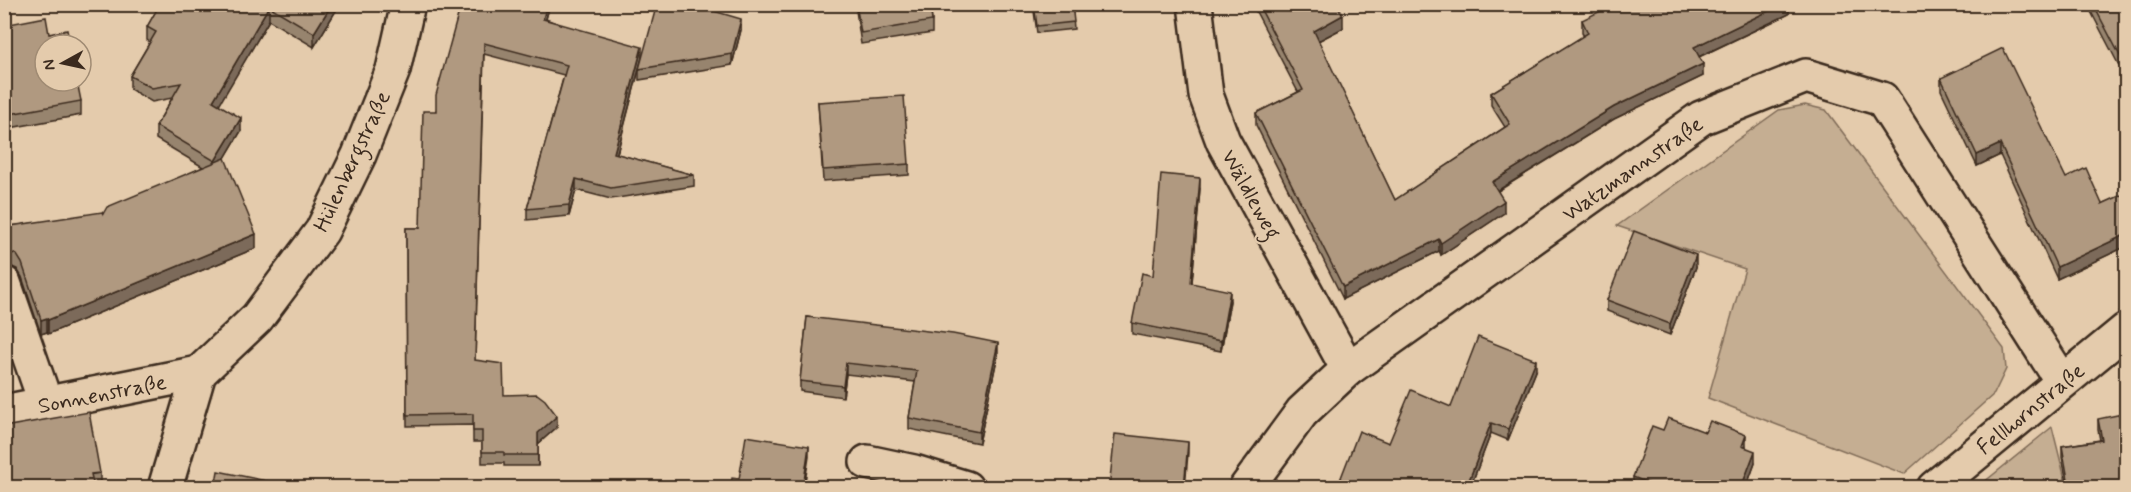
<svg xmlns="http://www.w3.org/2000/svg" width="2131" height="492" viewBox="0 0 2131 492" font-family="Mynerve,sans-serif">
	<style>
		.green { fill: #c5ae92; stroke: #806c58; stroke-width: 1.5 }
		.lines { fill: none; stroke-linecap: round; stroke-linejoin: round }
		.street-casing { stroke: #3b2a1e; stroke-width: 38 }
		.street { stroke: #e4cbac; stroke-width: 33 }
		.wall { fill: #97846e; stroke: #3b2a1e; stroke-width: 1.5 }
		.shaded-wall { fill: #7b6b5a; stroke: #3b2a1e; stroke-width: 1.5 }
		.building { fill: #b09980; stroke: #3b2a1e; stroke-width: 1.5 }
		.labels { text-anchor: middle; stroke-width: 4.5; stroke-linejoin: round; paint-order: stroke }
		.street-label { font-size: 22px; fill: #3b2a1e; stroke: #e4cbac }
	</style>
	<rect width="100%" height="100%" fill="#e4cbac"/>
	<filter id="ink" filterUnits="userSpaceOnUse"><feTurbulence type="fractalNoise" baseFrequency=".0167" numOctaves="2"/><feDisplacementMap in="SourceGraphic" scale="12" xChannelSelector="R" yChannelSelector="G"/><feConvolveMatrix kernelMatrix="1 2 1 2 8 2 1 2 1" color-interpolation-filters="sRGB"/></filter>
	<g filter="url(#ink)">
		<g class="green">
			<path d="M1805,105L1826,110L2004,349L2006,369L1994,394L1904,474L1708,398L1745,269L1617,226L1779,110Z"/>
			<path d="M2052,427L2067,487H1978Z"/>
		</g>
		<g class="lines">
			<defs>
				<g id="street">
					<path d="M1195,4L1206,95L1223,141L1348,369"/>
					<path d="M4,283L46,404"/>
					<path d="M4,412L199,373"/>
					<path d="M867,462L914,472L966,488"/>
					<path d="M165,488L199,373L257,318L322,231L359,155L393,70L408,4"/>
					<path d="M1246,488L1302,412L1348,369L1701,118L1806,76L1882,99L2062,381"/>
					<path d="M1934,488L2126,330"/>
				</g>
			</defs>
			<use href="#street" class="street-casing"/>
			<use href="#street" class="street"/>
		</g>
		<g class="wall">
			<path d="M160,4H340L314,47L269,20L218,105L241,131L224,159L256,248L48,334L47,332L41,334L22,277L17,269L8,265H4V227L103,214L203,167L156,139V126L172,98L152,102L130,89V76L150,42L147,40V27Z"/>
			<path d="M461,4H550L546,19L642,58L617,154L694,175V186L611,199L576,190L569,216L527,220V209L564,75L484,54L475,360L504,395L557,427L538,444V466H504V463H482V442H473V425L407,426L406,228H420L436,111Z"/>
			<path d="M855,4H930L932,21V33L861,44Z"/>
			<path d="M1033,4H1072L1074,29L1037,33Z"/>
			<path d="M1252,4H1337L1343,28L1318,41L1395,200L1505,127L1491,105V93L1584,36L1582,33V20L1789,4V14L1699,57L1703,76L1614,119L1498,191L1504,213L1441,255L1439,251L1343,299L1256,125V113L1298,92Z"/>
			<path d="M2087,4H2127V81Z"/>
			<path d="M4,25L49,34L81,101V115L4,129Z"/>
			<path d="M741,30L732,65L639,80V69Z"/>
			<path d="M1941,78L2066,178L2102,204L2127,194V246L2057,279L2000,155L1977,166L1941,90Z"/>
			<path d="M818,102L909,164V175L823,181Z"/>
			<path d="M1200,188L1192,283L1230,301L1221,351L1132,334V323L1153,276Z"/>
			<path d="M1696,267L1670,335L1607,311V300Z"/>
			<path d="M807,317L998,354L979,443L909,429V418L915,382L846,374L843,397L800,391V381Z"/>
			<path d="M1536,371L1508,440L1491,433L1470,488H1337L1451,407Z"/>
			<path d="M2098,419L2127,488H2068L2062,457V446L2100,440L2098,430Z"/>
			<path d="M1663,430L1746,446V448L1755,463L1746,488H1633V477Z"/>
			<path d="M100,473V484L93,486L94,488H4Z"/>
		</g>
		<g class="shaded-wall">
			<path d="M332,4H340L314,47V33Z"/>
			<path d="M547,4H550L543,30V19Z"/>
			<path d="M1783,4H1789V14L1694,59V47Z"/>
			<path d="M269,6V20L213,115V101Z"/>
			<path d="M1343,15V28L1314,43V31Z"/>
			<path d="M741,19V30L732,65V54Z"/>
			<path d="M642,47V58L614,164V153Z"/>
			<path d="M1703,64V76L1614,119L1492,194V182L1614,107Z"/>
			<path d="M241,118V131L215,175V161Z"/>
			<path d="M2000,144V155L1977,166V155Z"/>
			<path d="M1200,178V188L1191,293V283Z"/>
			<path d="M576,179V190L569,216V205Z"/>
			<path d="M1504,201V213L1441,255V243Z"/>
			<path d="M256,234V248L48,334V320Z"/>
			<path d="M2127,234V246L2057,279V267Z"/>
			<path d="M1439,239V251L1343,299V287Z"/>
			<path d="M1696,255V267L1670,335V324Z"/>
			<path d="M1230,291V301L1221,351V341Z"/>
			<path d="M47,318V332L41,334V320Z"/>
			<path d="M6,331V345L4,346V332Z"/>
			<path d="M998,343V354L979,443V432Z"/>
			<path d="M1536,360V371L1508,440V429Z"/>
			<path d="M846,363V374L843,397V386Z"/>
			<path d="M557,416V427L538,444V466V433Z"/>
			<path d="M1491,423V433L1470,488H1466Z"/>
			<path d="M1746,435V446L1742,458V446Z"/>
			<path d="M1188,442V453L1185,488H1184Z"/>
			<path d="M809,446V457L804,488H803Z"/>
			<path d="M1755,451V463L1746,488H1741Z"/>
		</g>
		<g class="building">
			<path d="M160,4H332L314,33L269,6L213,101L241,118L215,161L156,126L181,83L152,88L130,76L156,32L147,27Z"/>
			<path d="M461,4H547L543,19L642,47L614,153L694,175L611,188L576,179L569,205L527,209L567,65L484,43L475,360L503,364L504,395L537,394L545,400L557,416L538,433V455H504V452H482V431H473V414L407,415L406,228H420L423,111H436V95Z"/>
			<path d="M657,4H690L741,19L732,54L639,69Z"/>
			<path d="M856,4H930L932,21L861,33Z"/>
			<path d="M1034,4H1072L1074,22L1037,26Z"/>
			<path d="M1258,4H1337L1343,15L1314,31L1395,200L1510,124L1491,93L1588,33L1582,20L1615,4H1783L1694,47L1703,64L1614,107L1492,182L1504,201L1441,243L1439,239L1343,287L1256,113L1303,90Z"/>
			<path d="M2093,4H2127V69Z"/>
			<path d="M46,17L49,34L67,30L70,45H45V81H77L81,101L4,115V25Z"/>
			<path d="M2003,48L2066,178L2086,168L2102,204L2126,193L2127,194V234L2057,267L2000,144L1977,155L1941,78Z"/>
			<path d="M904,96L909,164L823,170L818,102Z"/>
			<path d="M225,158L256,234L48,320L47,318L41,320L22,263L17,255L8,251H4V227L102,212L103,214L107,207Z"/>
			<path d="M1161,174L1200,178L1191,283L1230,291L1221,341L1132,323L1142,273L1153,276Z"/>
			<path d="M1634,231L1696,255L1670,324L1607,300Z"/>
			<path d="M807,317L953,334L998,343L979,432L909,418L917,371L846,363L843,386L800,381Z"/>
			<path d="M1478,337L1536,360L1508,429L1491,423L1466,488H1337L1359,431L1389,443L1411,390L1451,407Z"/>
			<path d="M89,412L100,473L91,474L94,488H54L53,482L21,488H4V427Z"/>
			<path d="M2127,413V488H2092L2090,482L2069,485L2062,446L2102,440L2098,419Z"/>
			<path d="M1668,418L1705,432L1710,421L1746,435L1742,446L1755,451L1741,488H1660L1633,477L1652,426L1663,430Z"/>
			<path d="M1115,434L1188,442L1184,488H1109Z"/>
			<path d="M746,436L809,446L803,488H731L732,478L739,479Z"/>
			<path d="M218,471L300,488H215Z"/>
		</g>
	</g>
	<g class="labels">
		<g class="street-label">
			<text transform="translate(351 161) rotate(-65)" y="8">Hülenbergstraße</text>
			<text transform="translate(1632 168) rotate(-35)" y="8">Watzmannstraße</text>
			<text transform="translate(1252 194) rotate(61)" y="8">Wäldleweg</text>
			<text transform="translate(102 393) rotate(-11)" y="8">Sonnenstraße</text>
			<text transform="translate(2030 408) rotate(-39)" y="8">Fellhornstraße</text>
		</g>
	</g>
	<rect width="2131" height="492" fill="none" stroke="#e4cbac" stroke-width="24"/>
	<rect x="12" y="12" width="2107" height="468" fill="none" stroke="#3b2a1e" stroke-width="2" filter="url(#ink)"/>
	<g transform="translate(63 63) rotate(262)"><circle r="28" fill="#e4cbac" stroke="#a08b73" stroke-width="1.5"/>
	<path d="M0-4.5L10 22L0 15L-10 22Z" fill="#3b2a1e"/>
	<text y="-9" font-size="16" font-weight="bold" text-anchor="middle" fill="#3b2a1e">N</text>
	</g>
</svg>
